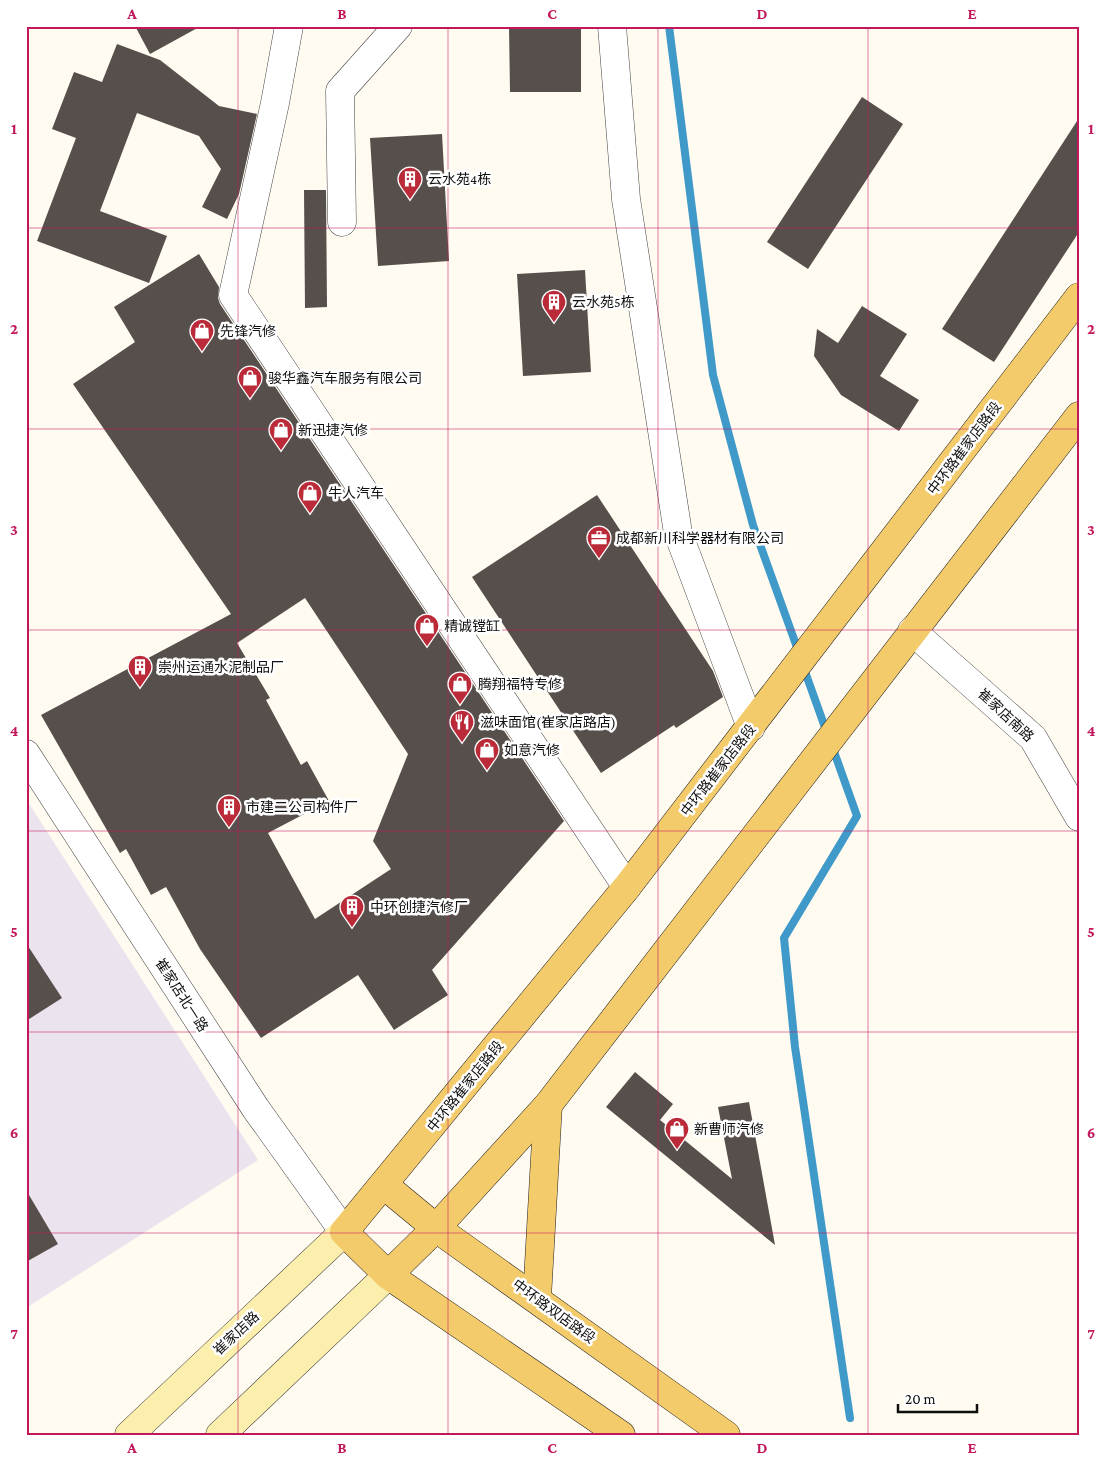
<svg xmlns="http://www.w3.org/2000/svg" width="1105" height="1461" viewBox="0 0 1105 1461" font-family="'Crimson Pro','Noto Sans SC',serif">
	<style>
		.industrial { fill: #ebe3ed }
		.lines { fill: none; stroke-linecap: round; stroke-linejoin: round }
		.stream { stroke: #409ac9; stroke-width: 8 }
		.building { fill: #574f4b; fill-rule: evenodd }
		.street-casing { stroke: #424242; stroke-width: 29 }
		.secondary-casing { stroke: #313131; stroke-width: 29 }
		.primary-casing { stroke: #202020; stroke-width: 29 }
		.street { stroke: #fff; stroke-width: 28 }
		.secondary { stroke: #fcefae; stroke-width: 28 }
		.primary { stroke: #f4cb6b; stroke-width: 28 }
		.grid { fill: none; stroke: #c2185b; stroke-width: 1; stroke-opacity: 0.55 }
		.labels { text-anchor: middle; stroke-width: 5; stroke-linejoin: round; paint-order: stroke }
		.poi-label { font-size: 14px; fill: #0f0f0f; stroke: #fff; text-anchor: start }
		.street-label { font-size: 14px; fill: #0f0f0f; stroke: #fff }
		.neatline { fill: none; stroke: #c2185b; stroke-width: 2 }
		.grid-label { font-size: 16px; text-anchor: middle; font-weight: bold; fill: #c2185b }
	</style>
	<rect width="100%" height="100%" fill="#fffbf1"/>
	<path class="industrial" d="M26,799L258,1160L26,1308Z"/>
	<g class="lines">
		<g class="stream">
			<path d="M669,26L713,375L753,525L799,653"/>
			<path d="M803,666L827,733"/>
			<path d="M832,746L857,816L784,938L795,1047L850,1418"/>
		</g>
	</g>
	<g class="building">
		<path d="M135,26H201L150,54Z"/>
		<path d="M509,26H581V92H510Z"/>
		<path d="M117,44L160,60L219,106L257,114L239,194L227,219L202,207L221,169L199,136L137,113L100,211L167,236L149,283L37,241L76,138L52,129L74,72L102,82Z"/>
		<path d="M862,97L903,124L808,269L767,242Z"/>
		<path d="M1079,118V232L994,362L942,329Z"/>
		<path d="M442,134L449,261L378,266L370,138Z"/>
		<path d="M304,190H326L327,307L305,308Z"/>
		<path d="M199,254L219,287L218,298L220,304L564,821L432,970L448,995L394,1030L358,975L261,1038L200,949L166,887L151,895L126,849L120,853L41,715L231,614L73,384L135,342L114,307ZM305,598L408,754L373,841L391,869L315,919L268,833L329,801L307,761L301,765L266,700L270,698L237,643Z"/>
		<path d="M585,270L591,372L523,376L517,274Z"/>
		<path d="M862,306L907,334L880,376L919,400L899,431L841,395L814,356L817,329L838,343Z"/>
		<path d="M597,495L713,671L723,697L676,728L674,725L601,773L472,577Z"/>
		<path d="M26,943L62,998L26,1021Z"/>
		<path d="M635,1072L673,1104L660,1120L732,1179L718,1107L749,1102L775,1245L606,1107Z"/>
		<path d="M26,1190L58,1244L26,1262Z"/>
	</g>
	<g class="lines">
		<defs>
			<g id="street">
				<path d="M289,26L275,103L233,295L627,887"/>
				<path d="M612,26L626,199L678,533L751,727"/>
				<path d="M342,222L340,91L398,26"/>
				<path d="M912,631L1033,738L1079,817"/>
				<path d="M26,754L256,1109L344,1232"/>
			</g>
			<g id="secondary">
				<path d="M129,1435L344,1232"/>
				<path d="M220,1435L388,1275"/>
			</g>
			<g id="primary">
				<path d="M384,1185L436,1228L726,1435"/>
				<path d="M388,1275L436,1228L548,1105L1079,416"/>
				<path d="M537,1298L548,1105"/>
				<path d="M621,1435L388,1275L344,1232L627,887L1079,297"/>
			</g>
		</defs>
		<use href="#street" class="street-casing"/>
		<use href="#secondary" class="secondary-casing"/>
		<use href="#primary" class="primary-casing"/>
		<use href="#street" class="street"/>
		<use href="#secondary" class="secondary"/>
		<use href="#primary" class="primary"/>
	</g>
	<path class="grid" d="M238,26V1435M448,26V1435M658,26V1435M868,26V1435M26,228H1079M26,429H1079M26,630H1079M26,831H1079M26,1032H1079M26,1233H1079"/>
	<defs>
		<symbol id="building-pin" viewBox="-11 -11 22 30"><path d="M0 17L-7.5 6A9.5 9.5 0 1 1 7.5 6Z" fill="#bb2a39" stroke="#fff"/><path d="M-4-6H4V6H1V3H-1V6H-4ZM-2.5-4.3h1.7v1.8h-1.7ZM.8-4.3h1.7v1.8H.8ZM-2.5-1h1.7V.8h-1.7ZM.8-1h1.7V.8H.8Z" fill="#fff"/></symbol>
		<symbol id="shop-pin" viewBox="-11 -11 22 30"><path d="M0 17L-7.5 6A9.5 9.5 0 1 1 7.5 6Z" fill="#bb2a39" stroke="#fff"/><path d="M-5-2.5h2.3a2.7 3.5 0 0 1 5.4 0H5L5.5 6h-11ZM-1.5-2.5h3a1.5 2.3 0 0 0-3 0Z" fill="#fff"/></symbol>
		<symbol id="office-pin" viewBox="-11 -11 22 30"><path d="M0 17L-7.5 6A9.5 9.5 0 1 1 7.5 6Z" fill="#bb2a39" stroke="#fff"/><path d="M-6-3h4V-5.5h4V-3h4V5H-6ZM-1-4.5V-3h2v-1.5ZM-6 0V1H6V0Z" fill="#fff"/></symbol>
		<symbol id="restaurant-pin" viewBox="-11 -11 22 30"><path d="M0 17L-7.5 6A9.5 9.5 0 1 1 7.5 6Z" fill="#bb2a39" stroke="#fff"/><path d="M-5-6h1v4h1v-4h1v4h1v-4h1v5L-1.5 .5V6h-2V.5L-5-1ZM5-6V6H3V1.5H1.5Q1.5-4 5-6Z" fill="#fff"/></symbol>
	</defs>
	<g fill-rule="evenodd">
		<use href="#building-pin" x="396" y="165" width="28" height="38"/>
		<use href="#building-pin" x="540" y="288" width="28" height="38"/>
		<use href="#shop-pin" x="188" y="317" width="28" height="38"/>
		<use href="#shop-pin" x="236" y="364" width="28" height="38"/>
		<use href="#shop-pin" x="267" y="416" width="28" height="38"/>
		<use href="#shop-pin" x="296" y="479" width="28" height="38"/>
		<use href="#office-pin" x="585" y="524" width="28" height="38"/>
		<use href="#shop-pin" x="413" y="612" width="28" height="38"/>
		<use href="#building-pin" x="126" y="653" width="28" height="38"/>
		<use href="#shop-pin" x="446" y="670" width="28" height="38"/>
		<use href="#restaurant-pin" x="448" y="708" width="28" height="38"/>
		<use href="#shop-pin" x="473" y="736" width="28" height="38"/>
		<use href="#building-pin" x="215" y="793" width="28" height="38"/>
		<use href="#building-pin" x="338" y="893" width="28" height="38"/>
		<use href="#shop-pin" x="663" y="1115" width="28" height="38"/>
	</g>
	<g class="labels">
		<g class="poi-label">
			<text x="428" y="184">云水苑4栋</text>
			<text x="572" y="307">云水苑5栋</text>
			<text x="220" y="336">先锋汽修</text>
			<text x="268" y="383">骏华鑫汽车服务有限公司</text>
			<text x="298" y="435">新迅捷汽修</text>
			<text x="328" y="498">牛人汽车</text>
			<text x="616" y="543">成都新川科学器材有限公司</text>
			<text x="444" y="631">精诚镗缸</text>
			<text x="158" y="672">崇州运通水泥制品厂</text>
			<text x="478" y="689">腾翔福特专修</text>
			<text x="480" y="727">滋味面馆(崔家店路店)</text>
			<text x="504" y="755">如意汽修</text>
			<text x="246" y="812">市建二公司构件厂</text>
			<text x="370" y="912">中环创捷汽修厂</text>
			<text x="694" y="1134">新曹师汽修</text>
		</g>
		<g class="street-label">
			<text transform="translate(964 448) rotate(-53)" y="5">中环路崔家店路段</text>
			<text transform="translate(1006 715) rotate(43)" y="5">崔家店南路</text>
			<text transform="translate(718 770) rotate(-52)" y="5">中环路崔家店路段</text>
			<text transform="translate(182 995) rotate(57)" y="5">崔家店北一路</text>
			<text transform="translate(465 1086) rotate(-51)" y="5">中环路崔家店路段</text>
			<text transform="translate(554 1311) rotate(36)" y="5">中环路双店路段</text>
			<text transform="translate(236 1333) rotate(-43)" y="5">崔家店路</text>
		</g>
	</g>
	<rect width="1105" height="1461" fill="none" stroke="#ffffff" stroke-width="55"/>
	<path d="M898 1404v8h79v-8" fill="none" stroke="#0f0f0f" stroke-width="2.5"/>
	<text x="905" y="1404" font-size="15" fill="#0f0f0f" stroke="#ffffff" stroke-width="4" paint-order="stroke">20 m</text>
	<rect x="28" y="28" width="1050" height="1406" class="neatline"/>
	<g class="grid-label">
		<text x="132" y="19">A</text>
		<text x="342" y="19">B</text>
		<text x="552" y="19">C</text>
		<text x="762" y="19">D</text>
		<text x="972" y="19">E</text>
		<text x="14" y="134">1</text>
		<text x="1091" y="134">1</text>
		<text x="14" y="334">2</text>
		<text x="1091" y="334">2</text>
		<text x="14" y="535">3</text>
		<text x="1091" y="535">3</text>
		<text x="14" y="736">4</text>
		<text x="1091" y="736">4</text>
		<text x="14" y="937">5</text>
		<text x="1091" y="937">5</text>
		<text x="14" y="1138">6</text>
		<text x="1091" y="1138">6</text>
		<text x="14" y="1339">7</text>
		<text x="1091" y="1339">7</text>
		<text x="132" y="1453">A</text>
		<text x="342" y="1453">B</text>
		<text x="552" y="1453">C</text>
		<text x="762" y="1453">D</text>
		<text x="972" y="1453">E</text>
	</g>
</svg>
